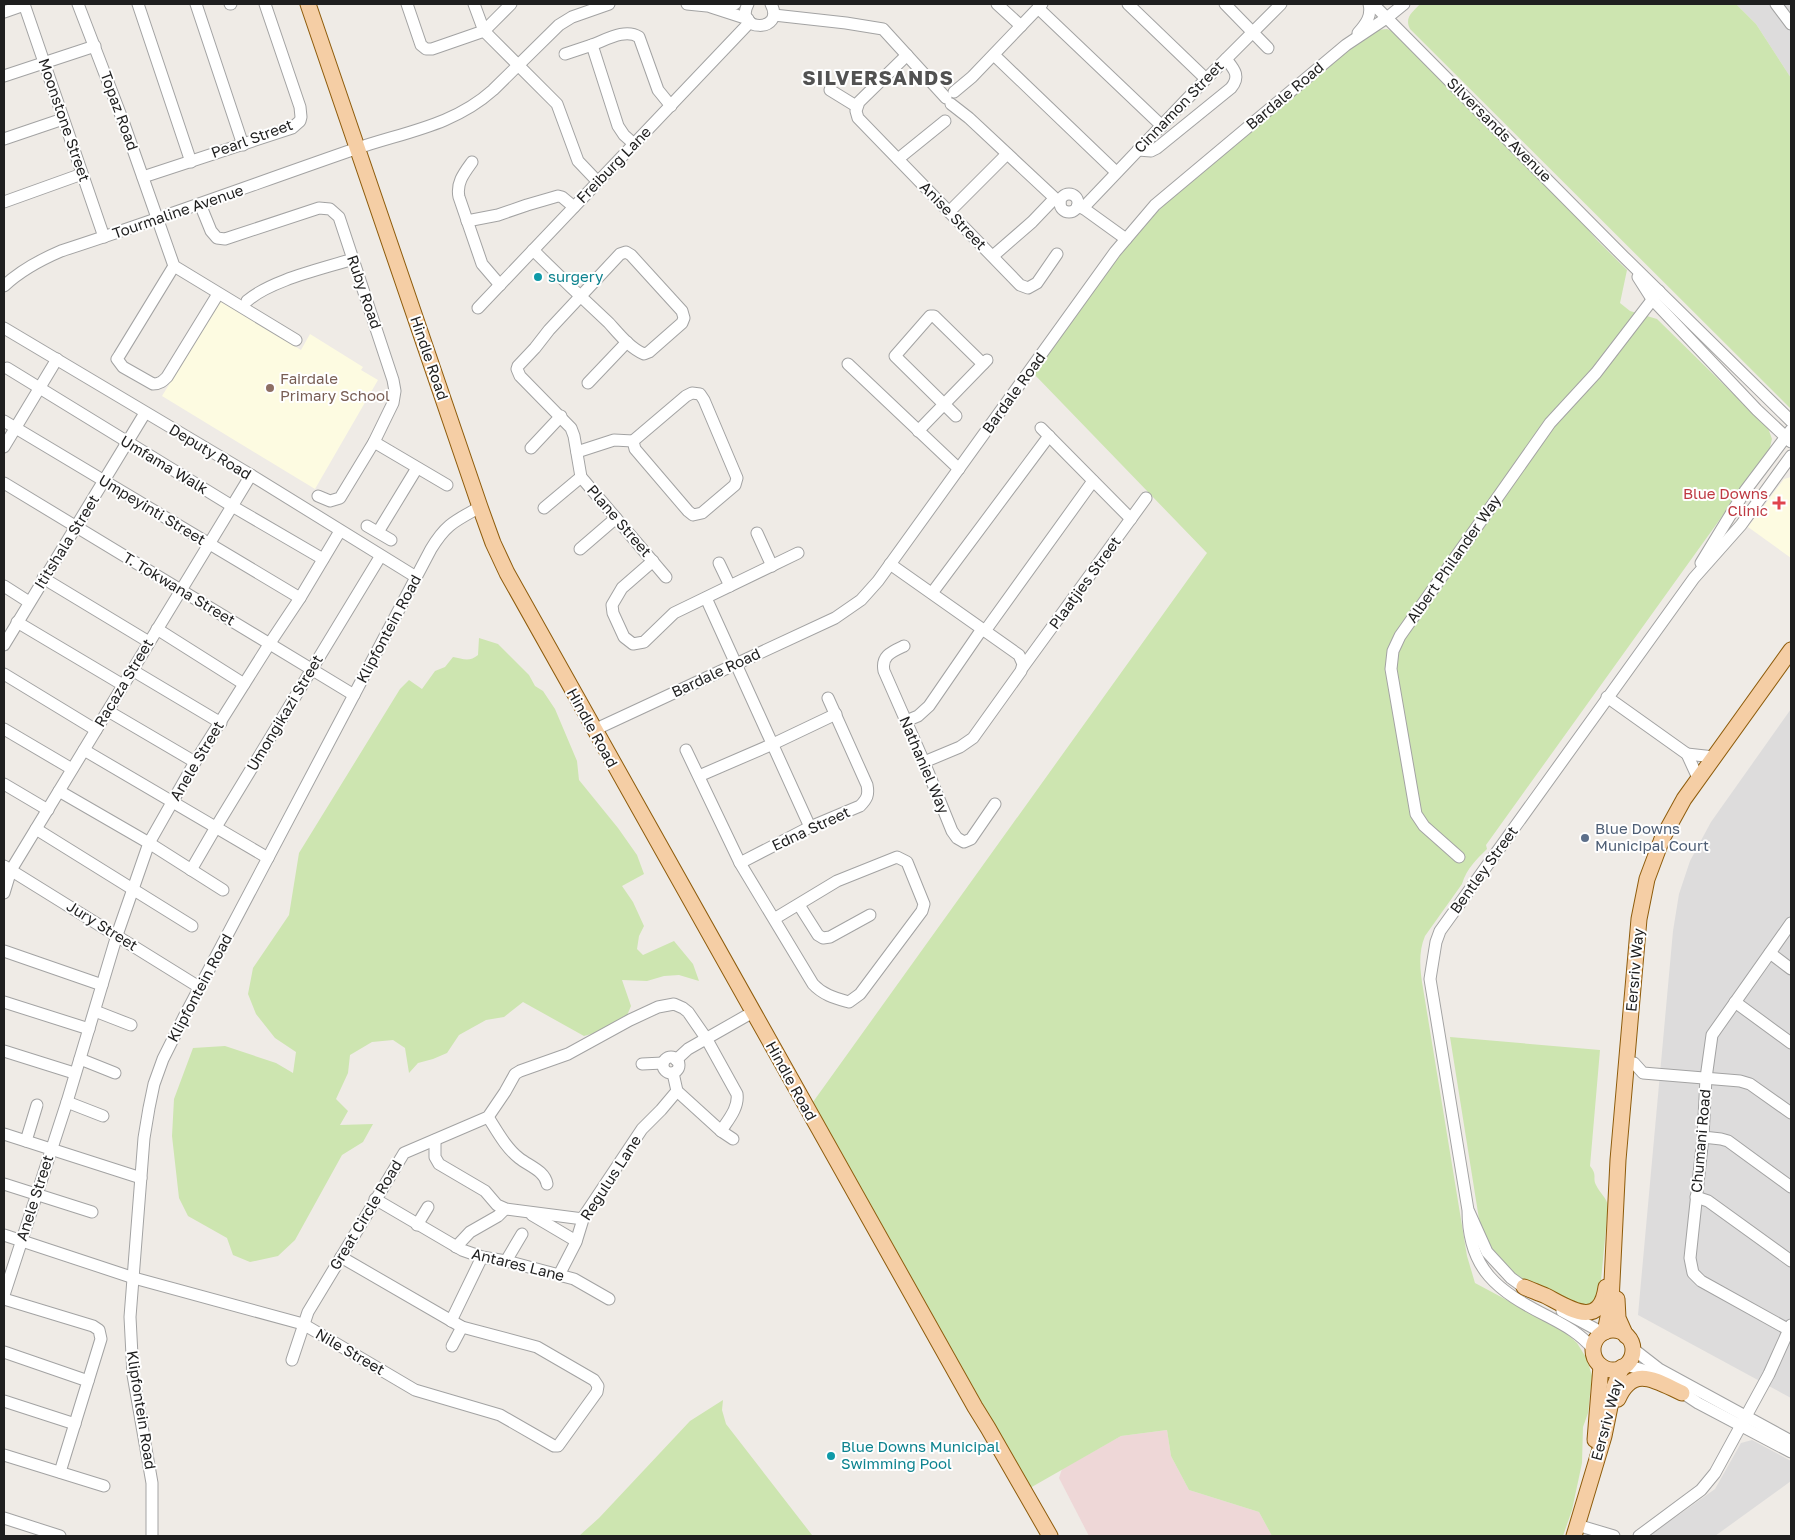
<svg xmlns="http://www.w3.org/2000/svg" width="1795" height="1540" viewBox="0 0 1795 1540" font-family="'Golos Text',sans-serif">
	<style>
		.residential { fill: #dddcdc }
		.commercial { fill: #eed7d7 }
		.education { fill: #fdfbe1 }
		.grass { fill: #cde5b0 }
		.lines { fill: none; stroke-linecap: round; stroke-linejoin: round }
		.minor-casing { stroke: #a3a3a3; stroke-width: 13 }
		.major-casing { stroke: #8e5c0c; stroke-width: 17 }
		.minor { stroke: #fff; stroke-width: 11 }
		.major { stroke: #f5cea5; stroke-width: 15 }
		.culture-dot { fill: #0f9aa8; stroke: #fff; stroke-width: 2 }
		.education-dot { fill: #8d6e63; stroke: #fff; stroke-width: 2 }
		.health-dot { fill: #e0444e; stroke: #fff; stroke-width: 2 }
		.service-dot { fill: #5c6f8a; stroke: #fff; stroke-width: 2 }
		.labels { text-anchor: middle; stroke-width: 4; stroke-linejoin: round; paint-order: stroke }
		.street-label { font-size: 15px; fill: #1f1f1f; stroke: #fff }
		.culture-label { font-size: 15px; fill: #0d838f; stroke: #fff; text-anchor: start }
		.education-label { font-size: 15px; fill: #785e54; stroke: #fff; text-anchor: start }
		.health-label { font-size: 15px; fill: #be3a42; stroke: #fff; text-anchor: end }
		.service-label { font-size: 15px; fill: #4e5e75; stroke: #fff; text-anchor: start }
		.district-label { font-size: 20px; font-weight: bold; letter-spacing: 1px; fill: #525252; stroke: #fff }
	</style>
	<rect width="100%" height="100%" fill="#efebe6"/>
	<g class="residential">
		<path d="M1736,4H1791V78L1756,24Z"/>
		<path d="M1791,709V1398L1638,1315L1673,931L1679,894L1690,861L1711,822Z"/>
		<path d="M1752,1440L1791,1461V1481L1715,1536H1649L1715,1489L1741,1443Z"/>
	</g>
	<path class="commercial" d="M1167,1430L1171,1456L1189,1490L1259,1512L1272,1536H1089L1059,1478L1062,1469L1121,1436Z"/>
	<g class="education">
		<path d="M220,301L301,350L310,334L363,367L361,370L378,380L315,489L162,396Z"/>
		<path d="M1791,477V558L1748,527L1784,479Z"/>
	</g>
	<g class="grass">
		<path d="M1420,4H1736L1756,24L1791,78V409L1410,29C1404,17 1413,12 1420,4Z"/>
		<path d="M1387,29L1394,32L1573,211L1596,239L1627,270L1620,303L1630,311L1657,319L1768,428L1772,439L1769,451L1486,845L1487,849C1476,860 1467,868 1462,884L1425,936C1418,952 1420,971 1423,988L1467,1256L1475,1283L1563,1330L1577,1343L1587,1359L1592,1376L1588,1413L1583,1427L1582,1463L1572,1510L1563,1536H1272L1259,1512L1189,1490L1171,1456L1167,1430L1121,1436L1030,1488L813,1102L1207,553L1034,374L1135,234L1168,201L1346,51L1377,30Z"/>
		<path d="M479,638L498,644L529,675L535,686L543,691L555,709L577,761L579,780L618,828L637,855L644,874L622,886L633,902L644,926L639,936L637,949L643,955L674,941L693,964L699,981L679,975L664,976L647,981L622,980L631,1006L623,1025L584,1036L523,1002L504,1017L486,1020L459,1035L447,1053L433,1059L418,1063L409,1073L405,1048L393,1040L372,1042L350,1055L348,1073L336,1099L348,1111L340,1125L373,1124L363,1142L342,1155L295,1240L278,1256L250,1262L233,1255L227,1238L188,1216L179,1198L172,1136L174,1099L193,1048L225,1046L276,1063L293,1073L296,1052L275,1038L256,1014L248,994L253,968L289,915L299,853L400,689L409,680L422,689L435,671L445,667L453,657C463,659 470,662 478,655Z"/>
		<path d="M1450,1037L1600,1050L1590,1166C1598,1176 1592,1177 1596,1185C1600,1194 1607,1197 1608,1207L1600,1291L1593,1303L1584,1306L1523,1280C1501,1267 1485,1244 1479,1219Z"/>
		<path d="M723,1400L722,1410L726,1424L812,1535L579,1536L599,1518L690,1421Z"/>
	</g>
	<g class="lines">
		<defs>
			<g id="minor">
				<path d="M24,4L104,237"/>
				<path d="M78,4L123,121L174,266L296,340"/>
				<path d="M138,4L191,162"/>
				<path d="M196,4L243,145"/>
				<path d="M230,4H231"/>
				<path d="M407,4L421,45L426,49H432L484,31L511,4"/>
				<path d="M474,4L484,31L557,104L578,161L598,182"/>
				<path d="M687,4L707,6L735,4"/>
				<path d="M748,4C733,32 786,33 771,4"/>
				<path d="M997,4L1021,26"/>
				<path d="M1128,4L1206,79"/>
				<path d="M1225,4L1268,48"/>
				<path d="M1373,4L1624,257L1791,421"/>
				<path d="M1776,4L1791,24"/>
				<path d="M711,7L748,19"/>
				<path d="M1038,8L1162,126"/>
				<path d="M4,12L24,5"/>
				<path d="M774,15L846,23L883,29L946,98"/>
				<path d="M1358,33C1366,24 1372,16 1369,4"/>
				<path d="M565,54L592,45"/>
				<path d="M907,55L859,102L856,111L858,118L1020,285L1028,288L1037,283L1057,254"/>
				<path d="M994,55L1116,172"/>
				<path d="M4,76L95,46"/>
				<path d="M830,90L856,106"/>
				<path d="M954,92L972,77L1042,4"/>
				<path d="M951,104L969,118L1060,203"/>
				<path d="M4,139L63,119"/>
				<path d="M634,144L624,135L618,126L592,45C606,40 625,28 639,37L658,90L671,106"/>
				<path d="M1138,150L1151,151L1157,148L1231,88C1241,76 1234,69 1226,59"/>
				<path d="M898,159L945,121"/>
				<path d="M472,162C464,173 456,183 459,197L482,264L500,285"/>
				<path d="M143,177L292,128L300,121L301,117L300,107L265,4"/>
				<circle cx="1069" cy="203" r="9"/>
				<path d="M4,202L82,174"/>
				<path d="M200,204L211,231L217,238L225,239L319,208L330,209L339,217L393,380L395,391L393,403L374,442L340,498L330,501L318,496"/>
				<path d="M1077,207L1083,208L1206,79L1281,4"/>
				<path d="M1083,208L1126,239"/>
				<path d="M949,212L1007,154"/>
				<path d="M467,221L498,215L527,205L558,196L562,197L574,207"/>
				<path d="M533,250C558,275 583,299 609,323C619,334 630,348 644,354L649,352L682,323L684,318L682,311L631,255L626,252L620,254L549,330L535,348L518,366L517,369L520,376L571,428L574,436L581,477L666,577"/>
				<path d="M993,256L1032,222L1054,199"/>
				<path d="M174,266L119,356L117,359L123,367L153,384C160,384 163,381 167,377L218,294"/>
				<path d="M1638,277L1652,299L1757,410L1791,442"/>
				<path d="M4,286C21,270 40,260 61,251C160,219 257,183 355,149C404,132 453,126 493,90L559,25L572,17L609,4"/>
				<path d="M247,301C271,280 322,269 353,259"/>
				<path d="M478,308L750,22"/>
				<path d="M4,328L251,475L416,577"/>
				<path d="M848,364L959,469"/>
				<path d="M7,368L232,506L323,559"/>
				<path d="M588,383L627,342"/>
				<path d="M692,393L700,394L704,400L737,478L735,485L702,513L693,515L688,511L635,449L633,441L686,396Z"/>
				<path d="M956,416L895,356L930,316H934L983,364"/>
				<path d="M4,421L300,598"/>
				<path d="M1041,428L1131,519"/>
				<path d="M918,431L987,360"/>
				<path d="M374,442L447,485"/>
				<path d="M4,447L57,359"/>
				<path d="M531,448L561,416"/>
				<path d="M577,452L614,440L633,441"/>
				<path d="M4,483L354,695"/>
				<path d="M544,508L581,477"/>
				<path d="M367,526L391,540"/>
				<path d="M378,532L417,468"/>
				<path d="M757,533L772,566"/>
				<path d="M580,549L616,518"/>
				<path d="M653,561L622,588L612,605L613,613L624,637L633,644L644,642L674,613L798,553"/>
				<path d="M719,563L730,586"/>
				<path d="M1701,563L1745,491L1791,430"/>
				<path d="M890,564L1019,655L1023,664L1021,671L973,738L960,747L924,762"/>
				<path d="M43,578L149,642"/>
				<path d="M4,586L29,602"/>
				<path d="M932,593L1049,436"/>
				<path d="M706,598L810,827"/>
				<path d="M17,622L123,685"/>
				<path d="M157,629L244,684"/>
				<path d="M985,631L1093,481"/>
				<path d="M4,645L145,413"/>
				<path d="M904,646C891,652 881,656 884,671L924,762L952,831L957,838L964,842L971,839L995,804"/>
				<path d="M1023,667L1146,498"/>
				<path d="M132,670L221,723"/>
				<path d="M4,674L96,730"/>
				<path d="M1607,697L1687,754L1698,778"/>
				<path d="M108,711L195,762"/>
				<path d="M906,721L918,716L929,706L982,629"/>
				<path d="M4,729L72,769"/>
				<path d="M594,730L835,618L861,600L878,581L1115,252L1155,205L1346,45L1388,17L1404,4"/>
				<path d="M84,750L268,858"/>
				<path d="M686,750L740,863L810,827L860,806C867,799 869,795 867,785L828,698"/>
				<path d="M1687,754L1714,757"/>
				<path d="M699,776L773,744L836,714"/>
				<path d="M4,784L48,810"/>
				<path d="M59,791L149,843L223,890"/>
				<path d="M36,829L192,926"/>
				<path d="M1459,857L1424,826L1416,814L1391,669L1393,651L1400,636L1550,423L1596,373L1659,291"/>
				<path d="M740,863L813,984C823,995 835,998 849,1002L860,994L922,911L924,904L907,862L897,857L837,881L774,919"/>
				<path d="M4,866L199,987"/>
				<path d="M191,870L216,827L380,557"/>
				<path d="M4,893L11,870L251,475"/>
				<path d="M799,905L818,935L823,938L830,937L870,915"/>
				<path d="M1791,923L1712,1035L1706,1078L1703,1137L1690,1258L1693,1273L1701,1281L1791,1331"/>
				<path d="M4,951L102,985"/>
				<path d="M1770,953L1791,969"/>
				<path d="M4,1002L89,1029"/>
				<path d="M1735,1002L1791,1043"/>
				<path d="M95,1011L131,1025"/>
				<path d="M4,1051L74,1073"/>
				<circle cx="671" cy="1065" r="8"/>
				<path d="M80,1059L115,1073"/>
				<path d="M676,1060L688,1049L753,1012"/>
				<path d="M1634,1063L1643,1073L1740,1081L1750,1084L1791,1113"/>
				<path d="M642,1064L663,1063"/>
				<path d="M673,1073L677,1091L721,1131L733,1139"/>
				<path d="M67,1102L103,1116"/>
				<path d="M488,1117C497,1131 506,1148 519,1158C529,1166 545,1171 547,1184"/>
				<path d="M4,1134L141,1178"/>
				<path d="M1703,1137L1721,1139L1728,1141L1791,1187"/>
				<path d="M435,1140V1157L439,1164L485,1191L497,1205L506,1209L583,1219"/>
				<path d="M26,1141L37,1105"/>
				<path d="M4,1184L92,1212"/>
				<path d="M1696,1197L1708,1201L1791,1261"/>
				<path d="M375,1199L462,1250L482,1257L506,1261L574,1279L609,1299"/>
				<path d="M1469,1212L1487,1252L1511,1278L1529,1291"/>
				<path d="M532,1215L576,1241"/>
				<path d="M417,1225L428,1207"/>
				<path d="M4,1235L134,1278L303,1324L415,1390L500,1415L554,1446H558L597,1392L598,1386L594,1380L537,1347L462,1327L341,1257"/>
				<path d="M456,1247L470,1232L498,1216L505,1209"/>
				<path d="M506,1261L522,1234"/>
				<path d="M559,1275L576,1242L584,1216L642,1129L661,1110L677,1091"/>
				<path d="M4,1295L67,1102L117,935L149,843L195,762L270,643L300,598L340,531"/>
				<path d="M4,1299L93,1326L99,1330L101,1339L60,1472"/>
				<path d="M1562,1311L1603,1333"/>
				<path d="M451,1321L482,1257"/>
				<path d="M452,1346L462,1327"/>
				<path d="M1632,1348L1659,1369L1791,1441"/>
				<path d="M1593,1349C1580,1333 1564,1325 1547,1316C1498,1291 1468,1270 1468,1210L1430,979L1436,942L1440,931L1694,578L1741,525L1791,456"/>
				<path d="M4,1352L88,1381"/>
				<path d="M292,1360L308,1312L404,1153L488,1117L505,1092L515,1074L520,1071L568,1054L630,1020L658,1007L674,1004L683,1008L688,1012L706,1038L737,1094C739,1108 728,1120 721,1131"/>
				<path d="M1626,1365L1643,1370L1657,1377"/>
				<path d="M1677,1389L1698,1403L1791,1452"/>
				<path d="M4,1401L75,1424"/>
				<path d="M4,1455L104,1486"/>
				<path d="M4,1518L60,1536"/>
				<path d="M1577,1525L1614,1536"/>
				<path d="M152,1536V1483L133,1375L130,1317L144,1138L149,1108L154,1084L163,1059L184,1017L431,549C446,524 455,521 480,507"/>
				<path d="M1639,1536L1701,1490L1715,1473L1769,1374L1791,1325"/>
			</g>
			<g id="major">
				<path d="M308,4L480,507L493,543L507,573L975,1407L988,1428L1050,1536"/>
				<path d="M1524,1287C1531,1290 1539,1293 1546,1296C1569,1308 1600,1330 1606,1287"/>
				<path d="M1617,1299L1618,1318L1626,1336"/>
				<circle cx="1613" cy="1350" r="20"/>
				<path d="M1605,1332L1611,1302L1618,1160L1639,919L1647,879L1662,839L1684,799L1791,650"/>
				<path d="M1618,1399C1633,1364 1656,1381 1682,1393"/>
				<path d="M1595,1440L1601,1366"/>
				<path d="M1574,1536L1604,1436L1614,1387L1622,1367"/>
			</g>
		</defs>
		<use href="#minor" class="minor-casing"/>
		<use href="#major" class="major-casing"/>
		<use href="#minor" class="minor"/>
		<use href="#major" class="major"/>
	</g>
	<g class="culture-dot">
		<circle cx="538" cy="277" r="5"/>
		<circle cx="831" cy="1456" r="5"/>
	</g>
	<circle class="education-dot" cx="270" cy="388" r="5"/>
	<path class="health-dot" d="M1776.5 495.5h5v5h5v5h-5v5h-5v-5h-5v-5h5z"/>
	<circle class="service-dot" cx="1585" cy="838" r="5"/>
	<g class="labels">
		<g class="street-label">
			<text transform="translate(1285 96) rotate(-40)" y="5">Bardale Road</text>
			<text transform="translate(1179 107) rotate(-46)" y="5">Cinnamon Street</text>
			<text transform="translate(119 111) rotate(70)" y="5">Topaz Road</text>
			<text transform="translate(64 120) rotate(71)" y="5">Moonstone Street</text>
			<text transform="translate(1499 130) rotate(45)" y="5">Silversands Avenue</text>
			<text transform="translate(252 139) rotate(-20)" y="5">Pearl Street</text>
			<text transform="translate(614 165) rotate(-46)" y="5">Freiburg Lane</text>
			<text transform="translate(178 212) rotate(-19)" y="5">Tourmaline Avenue</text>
			<text transform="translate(953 216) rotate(46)" y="5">Anise Street</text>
			<text transform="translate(364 292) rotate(71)" y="5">Ruby Road</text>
			<text transform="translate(429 358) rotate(71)" y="5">Hindle Road</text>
			<text transform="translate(1014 393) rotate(-54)" y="5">Bardale Road</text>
			<text transform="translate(210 452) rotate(31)" y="5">Deputy Road</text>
			<text transform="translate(164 465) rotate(31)" y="5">Umfama Walk</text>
			<text transform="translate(152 510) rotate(31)" y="5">Umpeyinti Street</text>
			<text transform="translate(619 521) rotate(49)" y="5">Plane Street</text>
			<text transform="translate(67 542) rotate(-58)" y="5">Ititshala Street</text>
			<text transform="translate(1454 559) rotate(-55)" y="5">Albert Philander Way</text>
			<text transform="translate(1085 583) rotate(-54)" y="5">Plaatjies Street</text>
			<text transform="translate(179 589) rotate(31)" y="5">T. Tokwana Street</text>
			<text transform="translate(389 629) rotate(-62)" y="5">Klipfontein Road</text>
			<text transform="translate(716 673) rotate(-25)" y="5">Bardale Road</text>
			<text transform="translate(124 683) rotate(-59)" y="5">Racaza Street</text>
			<text transform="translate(285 713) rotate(-59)" y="5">Umongikazi Street</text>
			<text transform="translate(592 728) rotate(61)" y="5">Hindle Road</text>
			<text transform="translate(197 761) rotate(-59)" y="5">Anele Street</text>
			<text transform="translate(924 765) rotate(67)" y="5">Nathaniel Way</text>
			<text transform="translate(811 829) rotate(-25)" y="5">Edna Street</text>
			<text transform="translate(1484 870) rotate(-54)" y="5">Bentley Street</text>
			<text transform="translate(102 926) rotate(32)" y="5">Jury Street</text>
			<text transform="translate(1635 970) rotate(-85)" y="5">Eersriv Way</text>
			<text transform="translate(200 988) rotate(-62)" y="5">Klipfontein Road</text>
			<text transform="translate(791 1081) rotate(61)" y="5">Hindle Road</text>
			<text transform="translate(1701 1141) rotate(-85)" y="5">Chumani Road</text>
			<text transform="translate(611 1178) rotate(-57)" y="5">Regulus Lane</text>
			<text transform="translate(35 1198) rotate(-72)" y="5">Anele Street</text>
			<text transform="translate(366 1215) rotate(-59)" y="5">Great Circle Road</text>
			<text transform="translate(518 1265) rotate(14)" y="5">Antares Lane</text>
			<text transform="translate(350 1352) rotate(30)" y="5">Nile Street</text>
			<text transform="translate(141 1410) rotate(81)" y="5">Klipfontein Road</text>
			<text transform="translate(1607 1420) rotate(-75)" y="5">Eersriv Way</text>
		</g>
		<g class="culture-label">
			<text x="548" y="282">surgery</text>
			<text x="841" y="1452">Blue Downs Municipal<tspan x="841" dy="17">Swimming Pool</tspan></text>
		</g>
		<g class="education-label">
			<text x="280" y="384">Fairdale<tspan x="280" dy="17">Primary School</tspan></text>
		</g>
		<g class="health-label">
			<text x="1768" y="499">Blue Downs<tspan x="1768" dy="17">Clinic</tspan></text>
		</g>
		<g class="service-label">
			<text x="1595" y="834">Blue Downs<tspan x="1595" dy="17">Municipal Court</tspan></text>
		</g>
		<g class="district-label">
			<text x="878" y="85">SILVERSANDS</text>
		</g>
	</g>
	<rect width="1795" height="1540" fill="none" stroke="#1f1f1f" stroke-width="10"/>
</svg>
